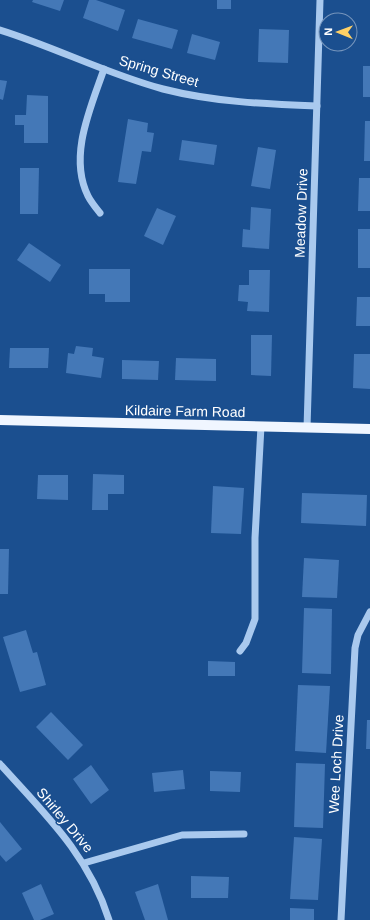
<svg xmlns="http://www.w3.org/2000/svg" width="370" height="920" viewBox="0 0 370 920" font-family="Helvetica,sans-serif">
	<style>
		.building { fill: #4478b7 }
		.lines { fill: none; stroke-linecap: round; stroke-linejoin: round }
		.minor { stroke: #a9c9ee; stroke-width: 7 }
		.major { stroke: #f0f6ff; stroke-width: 10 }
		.labels { text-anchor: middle; stroke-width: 3; stroke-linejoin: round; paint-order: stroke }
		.street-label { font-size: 14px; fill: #fff; stroke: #1b4f8f }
	</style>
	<rect width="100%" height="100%" fill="#1b4f8f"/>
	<g class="building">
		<path d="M33,0H64L60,11L32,2Z"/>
		<path d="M89,0H96L125,10L118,31L83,18Z"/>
		<rect x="217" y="0" width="14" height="9"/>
		<path d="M138,19L178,30L172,49L132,38Z"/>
		<path d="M259,29L289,30L288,63L258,62Z"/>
		<path d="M192,34L220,42L215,60L187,53Z"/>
		<rect x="363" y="66" width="7" height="31"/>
		<path d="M0,80L7,81L3,100L0,99Z"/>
		<path d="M27,95L48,96V143H24V125H15V115H26Z"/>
		<path d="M128,119L148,123L147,132L154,133L151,152L142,151L136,184L118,182Z"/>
		<path d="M365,121H370V161H364Z"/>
		<path d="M182,140L217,145L214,165L179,160Z"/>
		<path d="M258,147L276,150L270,189L251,186Z"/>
		<path d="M20,168H39L38,214H20Z"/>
		<path d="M359,178H370V211H358Z"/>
		<path d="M251,207L271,209L269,249L242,247L243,229L250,230Z"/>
		<path d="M157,208L176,216L163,245L144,236Z"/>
		<rect x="358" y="229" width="12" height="39"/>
		<path d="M29,243L61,265L50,282L17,260Z"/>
		<path d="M89,269H130V302H105V294H89Z"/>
		<path d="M249,270H270L269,312L247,311L248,302L238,301L239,285H249Z"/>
		<path d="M357,297H370V326H356Z"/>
		<path d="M251,335H272L271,376L251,375Z"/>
		<path d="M76,346L93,348L92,356L104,358L101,378L66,373L68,353L74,354Z"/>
		<path d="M10,348H49L48,368H9Z"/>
		<path d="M354,354H370V389L353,388Z"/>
		<path d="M176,358L216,359V381L175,380Z"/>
		<path d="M122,360L159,361L158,380L122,379Z"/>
		<path d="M93,474L124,475V494H108V510H92Z"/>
		<path d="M38,475H68V500L37,499Z"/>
		<path d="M213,486L244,488L241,534L211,533Z"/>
		<path d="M302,493L367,495L366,526L301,523Z"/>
		<path d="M0,549H9L8,594H0Z"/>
		<path d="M304,558L339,560L337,598L302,597Z"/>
		<path d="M304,608L332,609L331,674L302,673Z"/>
		<path d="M26,630L33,653L37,652L46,685L20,692L3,637Z"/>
		<path d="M208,661L235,662V676H208Z"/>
		<path d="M298,685L330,686L326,753L295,751Z"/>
		<path d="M51,712L83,745L68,760L36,727Z"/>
		<path d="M367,720H370V749H366Z"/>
		<path d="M296,763L325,764L323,828L294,827Z"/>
		<path d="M91,765L109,790L91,804L73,779Z"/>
		<path d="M183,770L185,789L154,792L152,773Z"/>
		<path d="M210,771L241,772L240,792L210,791Z"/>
		<path d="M0,822L22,849L6,862L0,855Z"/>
		<path d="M294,837L322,839L318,900L290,899Z"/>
		<path d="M191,876L229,877L228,898H191Z"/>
		<path d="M41,884L54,914L40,920H34L22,893Z"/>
		<path d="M158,884L168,920H145L135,892Z"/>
		<path d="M290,908L314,909V920H290Z"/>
	</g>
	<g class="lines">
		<g class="minor">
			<path d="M0,30C55,47 107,74 163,89C214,102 265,104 317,106"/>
			<path d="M100,213C96,208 91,202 88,196C68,156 91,107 104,69"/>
			<path d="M307,428L320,0"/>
			<path d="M240,651L246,643L255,619V538L261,426"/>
			<path d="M0,764C44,813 89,855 109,920"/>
			<path d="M84,863L182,835L244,834"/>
			<path d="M341,920L355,648L358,635L370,612"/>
		</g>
		<path class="major" d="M0,420L370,429"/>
	</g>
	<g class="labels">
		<g class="street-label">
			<text transform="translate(159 71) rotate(16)" y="5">Spring Street</text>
			<text transform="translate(301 213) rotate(-88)" y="5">Meadow Drive</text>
			<text transform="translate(185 411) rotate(1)" y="5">Kildaire Farm Road</text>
			<text transform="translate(336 764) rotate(-87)" y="5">Wee Loch Drive</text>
			<text transform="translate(65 820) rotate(50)" y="5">Shirley Drive</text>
		</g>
	</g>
	<g transform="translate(338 32) rotate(271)"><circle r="19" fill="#1b4f8f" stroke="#7695bc"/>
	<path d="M0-3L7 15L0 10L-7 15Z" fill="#ffd166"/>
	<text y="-6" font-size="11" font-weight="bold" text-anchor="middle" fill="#ffffff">N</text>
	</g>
</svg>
